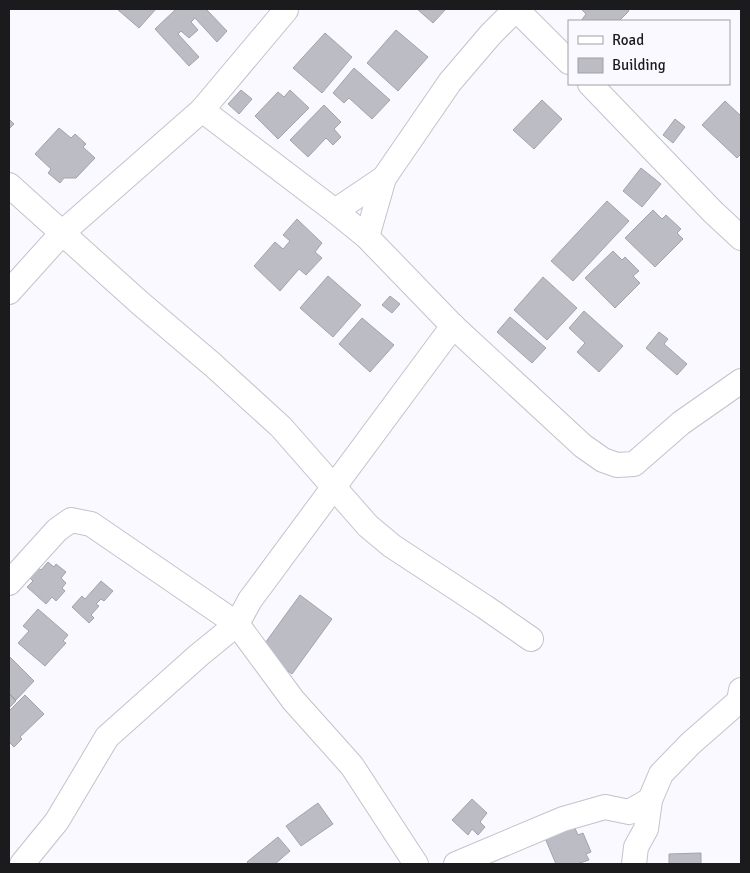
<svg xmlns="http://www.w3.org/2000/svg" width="750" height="873" viewBox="0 0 750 873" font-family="Signika,sans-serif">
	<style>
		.building { fill: #bbbcc4; stroke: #a3a3ac }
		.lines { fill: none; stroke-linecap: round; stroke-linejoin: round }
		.minor-casing { stroke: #c2c3cc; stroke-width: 26 }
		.minor { stroke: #fff; stroke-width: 24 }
	</style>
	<rect width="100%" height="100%" fill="#f9f9ff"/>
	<g class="building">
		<path d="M117,9H156L139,28Z"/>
		<path d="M176,9H206L227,31L217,42L195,18L191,22L198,30L189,38L181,31L178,34L199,57L189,66L155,29Z"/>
		<path d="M417,9H446L433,23Z"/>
		<path d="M581,9H627L629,11L619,21H581L586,14Z"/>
		<path d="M396,30L428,57L398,91L367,63Z"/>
		<path d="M325,33L352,57L322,93L293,68Z"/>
		<path d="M354,68L390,100L372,119L349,98L344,103L333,93Z"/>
		<path d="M241,90L252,99L239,114L228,104Z"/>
		<path d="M290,90L309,108L278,139L255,116L278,92L284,97Z"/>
		<path d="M542,100L562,119L534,149L513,130Z"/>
		<path d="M725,101L741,116V154L737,158L702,125Z"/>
		<path d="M324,105L341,122L334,129L341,137L333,145L326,138L308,157L290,140Z"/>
		<path d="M9,119L14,124L9,129Z"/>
		<path d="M675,119L685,127L673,143L663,135Z"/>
		<path d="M59,128L71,138L75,134L86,144L83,147L95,158L76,178H64L60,183L48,173L51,169L35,154Z"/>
		<path d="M641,168L661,184L642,207L623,191Z"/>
		<path d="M607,201L629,221L573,281L551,261Z"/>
		<path d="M653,210L662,219L666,215L681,229L677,233L683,239L655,267L625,238Z"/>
		<path d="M297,219L322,243L315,252L322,258L306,275L299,269L280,291L254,266L275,242L283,249L290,241L283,235Z"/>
		<path d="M613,251L622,260L625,257L639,271L633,276L640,283L615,308L585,278Z"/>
		<path d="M328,276L361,305L333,337L300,308Z"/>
		<path d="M543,277L577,308L547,340L514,310Z"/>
		<path d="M390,296L400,304L392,313L382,305Z"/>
		<path d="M584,311L623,346L599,372L577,352L585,343L569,328Z"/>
		<path d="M510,317L546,348L532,363L497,332Z"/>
		<path d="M362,318L394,345L370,372L339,344Z"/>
		<path d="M659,332L668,339L664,344L687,364L677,375L646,348Z"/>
		<path d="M48,562L54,567L56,564L66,572L61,578L66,583L62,588L65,591L56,601L52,597L46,604L27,587L33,581L30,578L38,568L41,570Z"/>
		<path d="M101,581L113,591L104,601L101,599L96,604L99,606L91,615L94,618L89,623L72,607L82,596L85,599Z"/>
		<path d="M300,595L332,619L292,674L260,650Z"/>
		<path d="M38,609L68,635L63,641L66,643L45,666L18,643L29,631L23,626Z"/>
		<path d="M9,656L34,681L16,700L9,693Z"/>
		<path d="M9,694L16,701L9,708Z"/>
		<path d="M25,695L44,714L20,737L22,739L14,747L9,742V711Z"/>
		<path d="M472,799L487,813L480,822L485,827L478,835L472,829L468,835L452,820Z"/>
		<path d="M318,803L333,824L301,846L286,826Z"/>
		<path d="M574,826L578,835L583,833L591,852L586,854L589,860L577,864H556L545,838Z"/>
		<path d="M278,837L290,851L275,864H249L247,862Z"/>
		<path d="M701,853V864H669V854Z"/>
	</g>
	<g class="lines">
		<defs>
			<g id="minor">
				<path d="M516,9L569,62"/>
				<path d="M590,84L713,212L741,238"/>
				<path d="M202,110L335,211L367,237L453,326L583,446L603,460L617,465L634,464L681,423L741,381"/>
				<path d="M9,185L140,303L213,365L281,427L368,526L392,546L485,607L531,639"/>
				<path d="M335,211L384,178"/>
				<path d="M367,237L384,178L450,82L491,34L516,9"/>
				<path d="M9,292L63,232L202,110L286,10"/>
				<path d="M9,583L57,530L71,520L91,524L237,624L293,700L352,766L416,864"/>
				<path d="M22,864L57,821L107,737L199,655L237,624L250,600L453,326"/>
				<path d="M456,864L563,819L605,807L629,812L650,800"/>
				<path d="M634,864L636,847L646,829L650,800L661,774L690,744L739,701L741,690"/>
			</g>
		</defs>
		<use href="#minor" class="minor-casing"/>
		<use href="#minor" class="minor"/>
	</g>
	<rect width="750" height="873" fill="none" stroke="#1b1b1e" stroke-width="20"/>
	<rect x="568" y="20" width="162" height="65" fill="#f9f9ff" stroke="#a0a0a5"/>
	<rect x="578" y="36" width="25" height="8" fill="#ffffff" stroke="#a0a0a5"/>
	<text x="612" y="45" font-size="15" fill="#1b1b1e">Road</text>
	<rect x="578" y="58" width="25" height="15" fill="#bbbcc4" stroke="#a0a0a5"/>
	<text x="612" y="70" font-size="15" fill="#1b1b1e">Building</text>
</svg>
